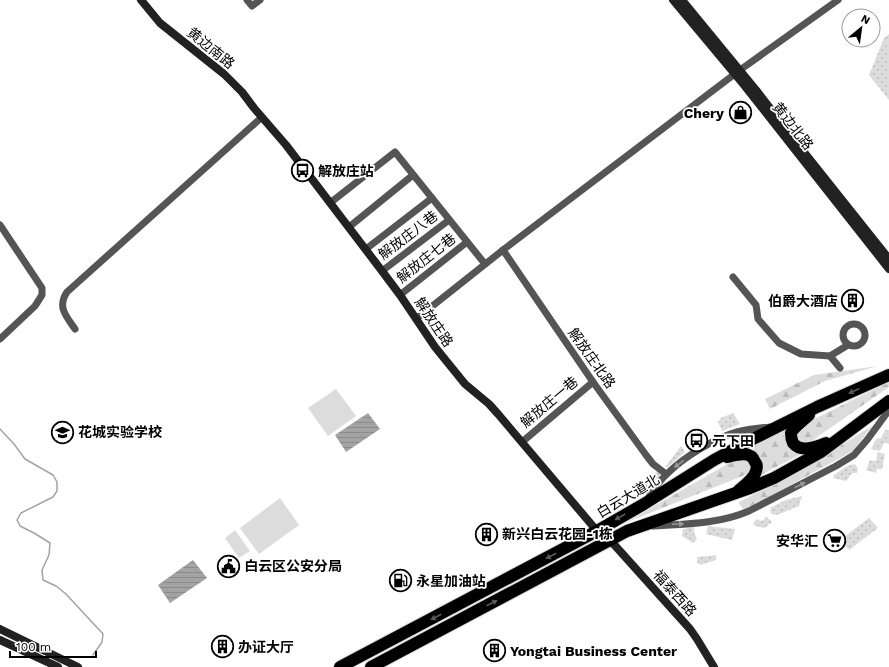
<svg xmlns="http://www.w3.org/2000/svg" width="889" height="667" viewBox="0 0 889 667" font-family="'Work Sans','Noto Sans SC',sans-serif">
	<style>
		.grass { fill: url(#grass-dots) }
		.forest { fill: url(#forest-firs) }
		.pitch { fill: #dcdcdc }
		.water { fill: url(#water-rules) }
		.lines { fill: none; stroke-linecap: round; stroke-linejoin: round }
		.stream { stroke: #a3a3a3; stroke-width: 1.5 }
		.highway-casing { stroke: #dbdbdb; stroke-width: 14 }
		.street { stroke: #555; stroke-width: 7 }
		.secondary { stroke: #222; stroke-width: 8 }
		.highway { stroke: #000; stroke-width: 12 }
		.oneway { fill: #595959 }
		.oneway2 { fill: #999 }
		.labels { text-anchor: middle; stroke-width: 3.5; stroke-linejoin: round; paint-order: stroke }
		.street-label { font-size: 14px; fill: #000; stroke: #fff }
		.poi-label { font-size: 14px; font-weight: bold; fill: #000; stroke: #fff; text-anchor: start }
	</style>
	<defs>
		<pattern id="grass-dots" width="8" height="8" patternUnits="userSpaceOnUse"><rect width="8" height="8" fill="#dcdcdc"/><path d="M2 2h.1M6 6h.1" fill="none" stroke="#bbb" stroke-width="1.8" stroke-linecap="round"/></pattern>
		<pattern id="forest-firs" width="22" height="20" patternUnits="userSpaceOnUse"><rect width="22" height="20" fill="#dcdcdc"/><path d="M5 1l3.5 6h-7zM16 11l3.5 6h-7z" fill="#bbb"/></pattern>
		<pattern id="water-rules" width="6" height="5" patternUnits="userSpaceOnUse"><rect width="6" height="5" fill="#a3a3a3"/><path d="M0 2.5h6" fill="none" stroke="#8b8b8b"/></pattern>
	</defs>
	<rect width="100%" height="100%" fill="#fff"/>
	<g class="grass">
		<path d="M889,34V100L869,75L884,38Z"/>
		<path d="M733,413L740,424L722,431L718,422L721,418Z"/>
		<path d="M885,430H889V444L884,443L880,451L871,449L876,439L881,438Z"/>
		<path d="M681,446L685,452L667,468L666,466Z"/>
		<path d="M878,452L885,454L882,469H877L876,473L866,470L870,460L876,461Z"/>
		<path d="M855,464L858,469L857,473H852L846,481L833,478L834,475L847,466Z"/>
		<path d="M658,471L660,473V476L648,490H646L644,487L655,473Z"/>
		<path d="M802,496L799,506L777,515L771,514L770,508L786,500Z"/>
		<path d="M767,517L772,522L764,528L753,525L756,519L762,521Z"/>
		<path d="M869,518L878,528L849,550L840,540Z"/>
		<path d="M708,526L735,529L732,540L706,534Z"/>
		<path d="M694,527V533L697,539L693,543L682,536L683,529Z"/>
		<path d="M716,555V560L700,565L697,562V557Z"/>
	</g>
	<g class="forest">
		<path d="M878,366L825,381L770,409L765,399L814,375Z"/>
		<path d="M889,382V387L810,442C804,443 801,442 797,437V433L806,423Z"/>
		<path d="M791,424L789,429L805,452L761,475C762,462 761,454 748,448Z"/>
		<path d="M873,425L853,451L748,508L744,510L739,504V502L812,464Z"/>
		<path d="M747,459L752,467L749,472L745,475L625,523L734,460Z"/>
	</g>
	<g class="pitch">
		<path d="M336,389L356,416L328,436L308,408Z"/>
		<path d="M280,498L299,525L259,554L240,528Z"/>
		<path d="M235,530L250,551L239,558L225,538Z"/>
	</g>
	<g class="water">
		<path d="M368,413L380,429L346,452L335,435Z"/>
		<path d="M193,560L207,578L170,603L158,585Z"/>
	</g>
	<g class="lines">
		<path class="stream" d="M0,429L14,444L25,459L53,475L57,482V491L53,497L21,513L17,520L20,526L34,533L50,543L49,555L42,570L43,580L56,586L66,594L103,634L102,642L93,655"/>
		<defs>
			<g id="highway">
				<path d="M809,415C805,419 793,428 791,433C791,436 792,441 793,443C801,453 816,447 826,443"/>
				<path d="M727,457C736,455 751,450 755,462C757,464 757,468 756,471C754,479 745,485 739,490"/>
				<path d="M340,667L597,531L644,504L714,460L753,439L817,407L889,375"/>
				<path d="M371,667L627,531L750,488L774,478L821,452L889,401"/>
			</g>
		</defs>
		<use href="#highway" class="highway-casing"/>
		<g class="street">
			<path d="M247,0L252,6L260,0"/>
			<path d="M330,203L395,152L485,264"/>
			<path d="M0,225L42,288V295L35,306L0,339"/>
			<path d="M349,227L413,175"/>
			<path d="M366,249L432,198"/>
			<path d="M503,250L593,382L646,455L653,464L666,474"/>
			<path d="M382,271L449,220"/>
			<path d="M733,277L756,305L758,319L779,343L801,354L830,356L848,345"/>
			<path d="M400,295L467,242"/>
			<path d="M416,319L503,250L740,70L838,0"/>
			<circle cx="854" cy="335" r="11"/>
			<path d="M75,329C66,316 57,307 67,292L262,117"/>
			<path d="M830,356L840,368"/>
			<path d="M522,442L593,382"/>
			<path d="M647,500C653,490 659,481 668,473C684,457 715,438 737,432C748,429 759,428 771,427"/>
			<path d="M653,526C685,524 719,524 749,511L836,466L854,455L867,440L889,410"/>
		</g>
		<g class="secondary">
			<path d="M141,0L160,23L224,74L242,92L254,108L286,145L382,271L400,295L435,347L465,384L489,404L498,414L597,531"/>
			<path d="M673,0L744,85L889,269"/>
			<path d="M682,0L756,90L807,156L889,259"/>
			<path d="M610,540L690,629L697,639L714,667"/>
			<path d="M0,629L78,667"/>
			<path d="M0,640L58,667"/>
		</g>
		<use href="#highway" class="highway"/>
	</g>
	<defs><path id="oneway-solid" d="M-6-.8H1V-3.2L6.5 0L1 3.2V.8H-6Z"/></defs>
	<g class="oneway">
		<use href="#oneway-solid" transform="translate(854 391) rotate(156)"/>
		<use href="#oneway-solid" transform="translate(620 517) rotate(150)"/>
		<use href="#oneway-solid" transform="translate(551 556) rotate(152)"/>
		<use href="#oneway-solid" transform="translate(492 603) rotate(-28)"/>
		<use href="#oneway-solid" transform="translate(436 617) rotate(152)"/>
	</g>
	<g class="oneway2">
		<use href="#oneway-solid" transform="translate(679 464) rotate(144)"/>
		<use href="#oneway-solid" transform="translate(800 485) rotate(-27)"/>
		<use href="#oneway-solid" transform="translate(678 524) rotate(-3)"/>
	</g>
	<defs>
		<symbol id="shop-ring" viewBox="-11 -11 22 22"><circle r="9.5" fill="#fff" stroke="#000" stroke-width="1.5"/><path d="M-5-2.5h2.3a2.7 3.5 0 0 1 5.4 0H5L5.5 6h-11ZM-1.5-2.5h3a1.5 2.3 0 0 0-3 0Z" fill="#000"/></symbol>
		<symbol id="bus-ring" viewBox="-11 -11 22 22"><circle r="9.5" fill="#fff" stroke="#000" stroke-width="1.5"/><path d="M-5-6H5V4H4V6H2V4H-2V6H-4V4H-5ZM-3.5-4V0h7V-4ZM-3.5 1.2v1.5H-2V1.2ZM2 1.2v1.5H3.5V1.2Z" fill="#000"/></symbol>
		<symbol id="building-ring" viewBox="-11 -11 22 22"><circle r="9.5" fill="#fff" stroke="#000" stroke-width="1.5"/><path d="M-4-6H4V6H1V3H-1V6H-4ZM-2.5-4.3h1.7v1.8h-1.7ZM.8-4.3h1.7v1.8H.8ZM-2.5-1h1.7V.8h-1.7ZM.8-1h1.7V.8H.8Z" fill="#000"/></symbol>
		<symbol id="school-ring" viewBox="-11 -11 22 22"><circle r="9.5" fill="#fff" stroke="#000" stroke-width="1.5"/><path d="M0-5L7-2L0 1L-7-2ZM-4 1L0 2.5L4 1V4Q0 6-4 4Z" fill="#000"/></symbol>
		<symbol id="supermarket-ring" viewBox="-11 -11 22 22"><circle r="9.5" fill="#fff" stroke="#000" stroke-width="1.5"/><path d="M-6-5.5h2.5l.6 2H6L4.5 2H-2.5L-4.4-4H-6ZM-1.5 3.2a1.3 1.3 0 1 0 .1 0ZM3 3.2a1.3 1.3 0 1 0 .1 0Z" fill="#000"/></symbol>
		<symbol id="civic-ring" viewBox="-11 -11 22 22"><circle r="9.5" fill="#fff" stroke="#000" stroke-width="1.5"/><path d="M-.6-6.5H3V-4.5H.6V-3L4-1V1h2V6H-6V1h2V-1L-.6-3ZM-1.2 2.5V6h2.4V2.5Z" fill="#000"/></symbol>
		<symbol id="fuel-ring" viewBox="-11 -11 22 22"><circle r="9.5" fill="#fff" stroke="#000" stroke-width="1.5"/><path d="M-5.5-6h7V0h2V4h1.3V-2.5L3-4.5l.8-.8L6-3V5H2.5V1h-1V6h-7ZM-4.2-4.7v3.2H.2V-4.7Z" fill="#000"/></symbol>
	</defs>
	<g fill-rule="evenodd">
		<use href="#shop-ring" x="728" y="100" width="25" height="25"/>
		<use href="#bus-ring" x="290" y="158" width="25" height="25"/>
		<use href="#building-ring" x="840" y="288" width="25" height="25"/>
		<use href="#school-ring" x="50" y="420" width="25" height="25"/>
		<use href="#bus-ring" x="684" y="428" width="25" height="25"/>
		<use href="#building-ring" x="474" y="522" width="25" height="25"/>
		<use href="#supermarket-ring" x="822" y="528" width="25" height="25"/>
		<use href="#civic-ring" x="216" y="554" width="25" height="25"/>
		<use href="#fuel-ring" x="388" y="568" width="25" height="25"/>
		<use href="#building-ring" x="210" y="634" width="25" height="25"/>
		<use href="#building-ring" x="482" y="638" width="25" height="25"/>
	</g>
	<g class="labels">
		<g class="street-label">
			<text transform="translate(211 48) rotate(39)" y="5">黄边南路</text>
			<text transform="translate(793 126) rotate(52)" y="5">黄边北路</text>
			<text transform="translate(408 235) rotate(-37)" y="5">解放庄八巷</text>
			<text transform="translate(426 258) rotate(-38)" y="5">解放庄七巷</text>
			<text transform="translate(434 322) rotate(56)" y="5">解放庄路</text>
			<text transform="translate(592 358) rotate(55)" y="5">解放庄北路</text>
			<text transform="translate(549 402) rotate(-40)" y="5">解放庄一巷</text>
			<text transform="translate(628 496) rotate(-31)" y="5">白云大道北</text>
			<text transform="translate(675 593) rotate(48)" y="5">福泰西路</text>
		</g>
		<g class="poi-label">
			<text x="724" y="118" text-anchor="end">Chery</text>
			<text x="318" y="176">解放庄站</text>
			<text x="838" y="306" text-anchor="end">伯爵大酒店</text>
			<text x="78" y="437">花城实验学校</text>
			<text x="712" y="446">元下田</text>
			<text x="502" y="539">新兴白云花园-1栋</text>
			<text x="818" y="546" text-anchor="end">安华汇</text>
			<text x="244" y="571">白云区公安分局</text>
			<text x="416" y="586">永星加油站</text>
			<text x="238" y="652">办证大厅</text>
			<text x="510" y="656">Yongtai Business Center</text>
		</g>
	</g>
	<g transform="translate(861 28) rotate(29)"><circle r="19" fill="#ffffff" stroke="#999999"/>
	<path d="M0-3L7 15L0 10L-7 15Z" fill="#000000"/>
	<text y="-6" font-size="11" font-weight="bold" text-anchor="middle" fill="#000000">N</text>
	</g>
	<path d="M10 651v6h86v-6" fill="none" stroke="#000000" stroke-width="2"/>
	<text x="16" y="651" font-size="12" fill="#000000" stroke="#ffffff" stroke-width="3" paint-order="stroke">100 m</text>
</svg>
